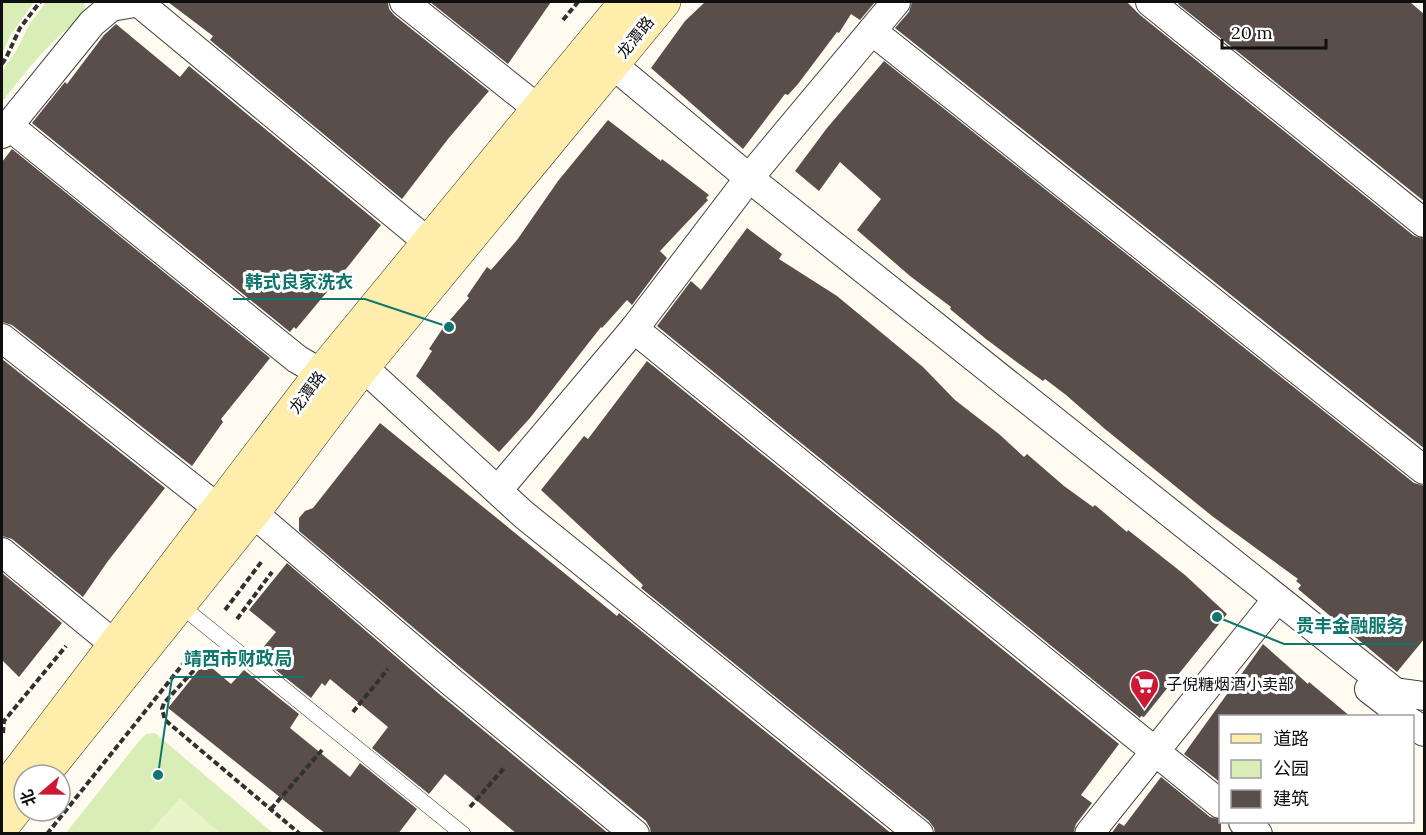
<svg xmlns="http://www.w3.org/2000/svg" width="1426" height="835" viewBox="0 0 1426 835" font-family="Lora,'Noto Sans SC',serif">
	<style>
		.green { fill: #d9eeb6 }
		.pitch { fill: #eaf4c9 }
		.building { fill: #594e4a }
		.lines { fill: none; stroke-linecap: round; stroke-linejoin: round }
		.service-casing { stroke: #424242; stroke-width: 16 }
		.minor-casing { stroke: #424242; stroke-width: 30 }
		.secondary-casing { stroke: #313131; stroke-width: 34 }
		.path { stroke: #313131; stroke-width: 4; stroke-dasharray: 6 3; stroke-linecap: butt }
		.service { stroke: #fff; stroke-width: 15 }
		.minor { stroke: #fff; stroke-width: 28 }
		.secondary { stroke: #ffedac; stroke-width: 33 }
		.labels { text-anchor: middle; stroke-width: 6; stroke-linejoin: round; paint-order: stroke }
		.street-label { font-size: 16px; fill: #0f0f0f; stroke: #fff }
		.poi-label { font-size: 16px; fill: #0f0f0f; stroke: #fff; text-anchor: start }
		.leader { fill: none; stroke: #0f766e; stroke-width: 2 }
		.callout-dot { fill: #0f766e; stroke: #fff; stroke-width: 2 }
		.callout-label { font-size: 18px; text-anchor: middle; font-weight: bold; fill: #0f766e; stroke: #fff; stroke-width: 6; stroke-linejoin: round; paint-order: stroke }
	</style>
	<rect width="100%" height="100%" fill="#fffbf1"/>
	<g class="green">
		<path d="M2,2H34L10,36L2,55Z"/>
		<path d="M46,2H84L86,11C77,22 67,28 58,37C37,57 19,80 2,102V71L15,53L29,25Z"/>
		<path d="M155,733L273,833L65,834L140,740L146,734Z"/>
	</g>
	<path class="pitch" d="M180,798L220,833H149Z"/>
	<g class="building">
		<path d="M168,2H388L389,9L394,15L489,91L448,139L402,199L210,40L213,36Z"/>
		<path d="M430,2H551L508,64Z"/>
		<path d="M705,2H875L860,20L851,14L839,33L837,32L798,84L788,95L785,94L743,149L651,68L685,21Z"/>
		<path d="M912,2H1127L1140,15L1414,236L1425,239V449L895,28L909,12Z"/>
		<path d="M1180,2H1410L1425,15V202L1178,4Z"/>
		<path d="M116,24L180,77L189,66L381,225L342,274L296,329L294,327L290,332L32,123L65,82L67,84L104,35Z"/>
		<path d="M884,61L1414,483L1425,486V638L1397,672L1298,589L1301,585L1296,581L1298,579L1212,516L1105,429L1066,395L1045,379L1043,381L1018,363L986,339L950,309L951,307L910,276L857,230L881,199L840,162L819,191L795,171L827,128Z"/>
		<path d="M608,120L661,161L662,159L709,195L706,198L708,200L660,251L667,258L632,305L627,300L602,328L601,327L530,418L499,452L416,376L432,351L429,349L443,328L469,298L467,296L487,267L491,270L517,240L558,181Z"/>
		<path d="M12,149L270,358L221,419L223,422L192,466L12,325L2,322V162Z"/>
		<path d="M747,228L782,254L779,259L837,296L923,367L955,400L999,434L1024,457L1027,454L1064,486L1093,507L1095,505L1127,532L1128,530L1185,575L1227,614L1144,717L1141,716L1140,718L657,326L691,281L701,290Z"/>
		<path d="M2,359L165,488L108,561L83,597L12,539L2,536Z"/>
		<path d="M647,361L1119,744L1081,795L1092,803L1076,824L1073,834H935L934,828L929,821L641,588L643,585L541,490L584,436L588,439Z"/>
		<path d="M380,423L617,616L619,613L892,834H651L650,828L646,821L460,667L299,531V518L305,511L313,508Z"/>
		<path d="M287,563L438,693L609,834H517L445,774L429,794L372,748L388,727L330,679L325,686L322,683L311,698L257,655L276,632L249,610Z"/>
		<path d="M2,573L62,623L19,677L2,660Z"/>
		<path d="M1263,644L1308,684L1309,682L1351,717H1221V783L1184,754Z"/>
		<path d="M205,662L231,684L244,670L299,714L290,728L350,777L360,763L417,809L398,834H326L168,708Z"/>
		<path d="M1161,777L1210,817L1221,820V834H1111L1119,823L1124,826Z"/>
	</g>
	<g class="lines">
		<defs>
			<path id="service" d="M180,605L463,834"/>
			<g id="minor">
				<path d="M138,2L428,242"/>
				<path d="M404,2L537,108"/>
				<path d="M1150,2L1424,223"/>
				<path d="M872,31L1424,470"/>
				<path d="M613,65L749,178L1395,692L1424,696"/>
				<path d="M9,126L297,359L321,373"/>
				<path d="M2,134L92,23L111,7L140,2"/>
				<path d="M634,329L1220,804"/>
				<path d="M2,338L219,509"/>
				<path d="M363,367L523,514L919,834"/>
				<path d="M498,490L634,329L749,178L896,2"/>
				<path d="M253,513L449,680L635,834"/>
				<path d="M2,552L114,644"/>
				<path d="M1369,689L1404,716"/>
				<path d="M1412,723L1424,732"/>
				<path d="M1243,822L1258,834"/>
				<path d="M1089,834L1277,599"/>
			</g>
			<g id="secondary">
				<path d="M43,775L253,513L363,367L664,2"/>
				<path d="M2,793L321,373L626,2"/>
				<path d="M2,827L24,799"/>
			</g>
		</defs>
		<use href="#service" class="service-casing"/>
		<use href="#minor" class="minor-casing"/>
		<use href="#secondary" class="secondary-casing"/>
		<g class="path">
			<path d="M563,20L578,2"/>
			<path d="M2,64L6,58L20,28L40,2"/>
			<path d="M225,610L262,561"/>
			<path d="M237,619L272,572"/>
			<path d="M206,657L164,703L162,709L165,720L300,834"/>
			<path d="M353,712L388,669"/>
			<path d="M3,733L4,721L66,646"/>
			<path d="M470,807L505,767"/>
			<path d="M271,809L322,750"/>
			<path d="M47,834L195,649"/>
		</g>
		<use href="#service" class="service"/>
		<use href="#minor" class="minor"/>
		<use href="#secondary" class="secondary"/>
	</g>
	<defs>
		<symbol id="supermarket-pin" viewBox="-11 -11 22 30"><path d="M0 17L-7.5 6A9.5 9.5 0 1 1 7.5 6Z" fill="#cd1935" stroke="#fff"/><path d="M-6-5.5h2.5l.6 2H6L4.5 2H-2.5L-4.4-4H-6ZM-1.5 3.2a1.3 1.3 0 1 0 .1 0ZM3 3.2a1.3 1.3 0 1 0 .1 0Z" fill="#fff"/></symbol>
	</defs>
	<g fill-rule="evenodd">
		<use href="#supermarket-pin" x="1128" y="668" width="33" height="45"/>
	</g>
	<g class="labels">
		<g class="street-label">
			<text transform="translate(635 37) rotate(-51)" y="6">龙潭路</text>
			<text transform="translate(307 392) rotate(-53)" y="6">龙潭路</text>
		</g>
		<g class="poi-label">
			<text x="1166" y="690">子倪糖烟酒小卖部</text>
		</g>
	</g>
	<path class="leader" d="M449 327L365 299H233M1217 617L1284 644H1416M158 775L172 677H304"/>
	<g class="callout-dot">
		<circle cx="449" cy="327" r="6"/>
		<circle cx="1217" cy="617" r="6"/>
		<circle cx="158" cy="775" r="6"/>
	</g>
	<g class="callout-label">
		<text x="299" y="288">韩式良家洗衣</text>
		<text x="1350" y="632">贵丰金融服务</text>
		<text x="238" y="665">靖西市财政局</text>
	</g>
	<rect width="1426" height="835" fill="none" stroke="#0f0f0f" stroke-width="6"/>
	<rect x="1219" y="715" width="195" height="108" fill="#ffffff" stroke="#9f9f9f" stroke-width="1.5"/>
	<rect x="1231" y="734" width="30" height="9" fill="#ffedac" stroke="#9f9f9f" stroke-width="1.5"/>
	<text x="1273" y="745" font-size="18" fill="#0f0f0f">道路</text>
	<rect x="1231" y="760" width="30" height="18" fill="#d9eeb6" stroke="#9f9f9f" stroke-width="1.5"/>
	<text x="1273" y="775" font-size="18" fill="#0f0f0f">公园</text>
	<rect x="1231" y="790" width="30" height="18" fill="#594e4a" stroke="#9f9f9f" stroke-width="1.5"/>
	<text x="1273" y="805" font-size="18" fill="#0f0f0f">建筑</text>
	<g transform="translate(42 793) rotate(250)"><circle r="28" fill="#ffffff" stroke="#9f9f9f" stroke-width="1.5"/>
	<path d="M0-4.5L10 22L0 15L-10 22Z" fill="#cd1935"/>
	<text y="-9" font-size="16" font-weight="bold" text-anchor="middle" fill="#0f0f0f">北</text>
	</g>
	<path d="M1222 39v9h104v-9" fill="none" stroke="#0f0f0f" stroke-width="3"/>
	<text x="1231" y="39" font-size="18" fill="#0f0f0f" stroke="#ffffff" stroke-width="4.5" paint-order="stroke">20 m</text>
</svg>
